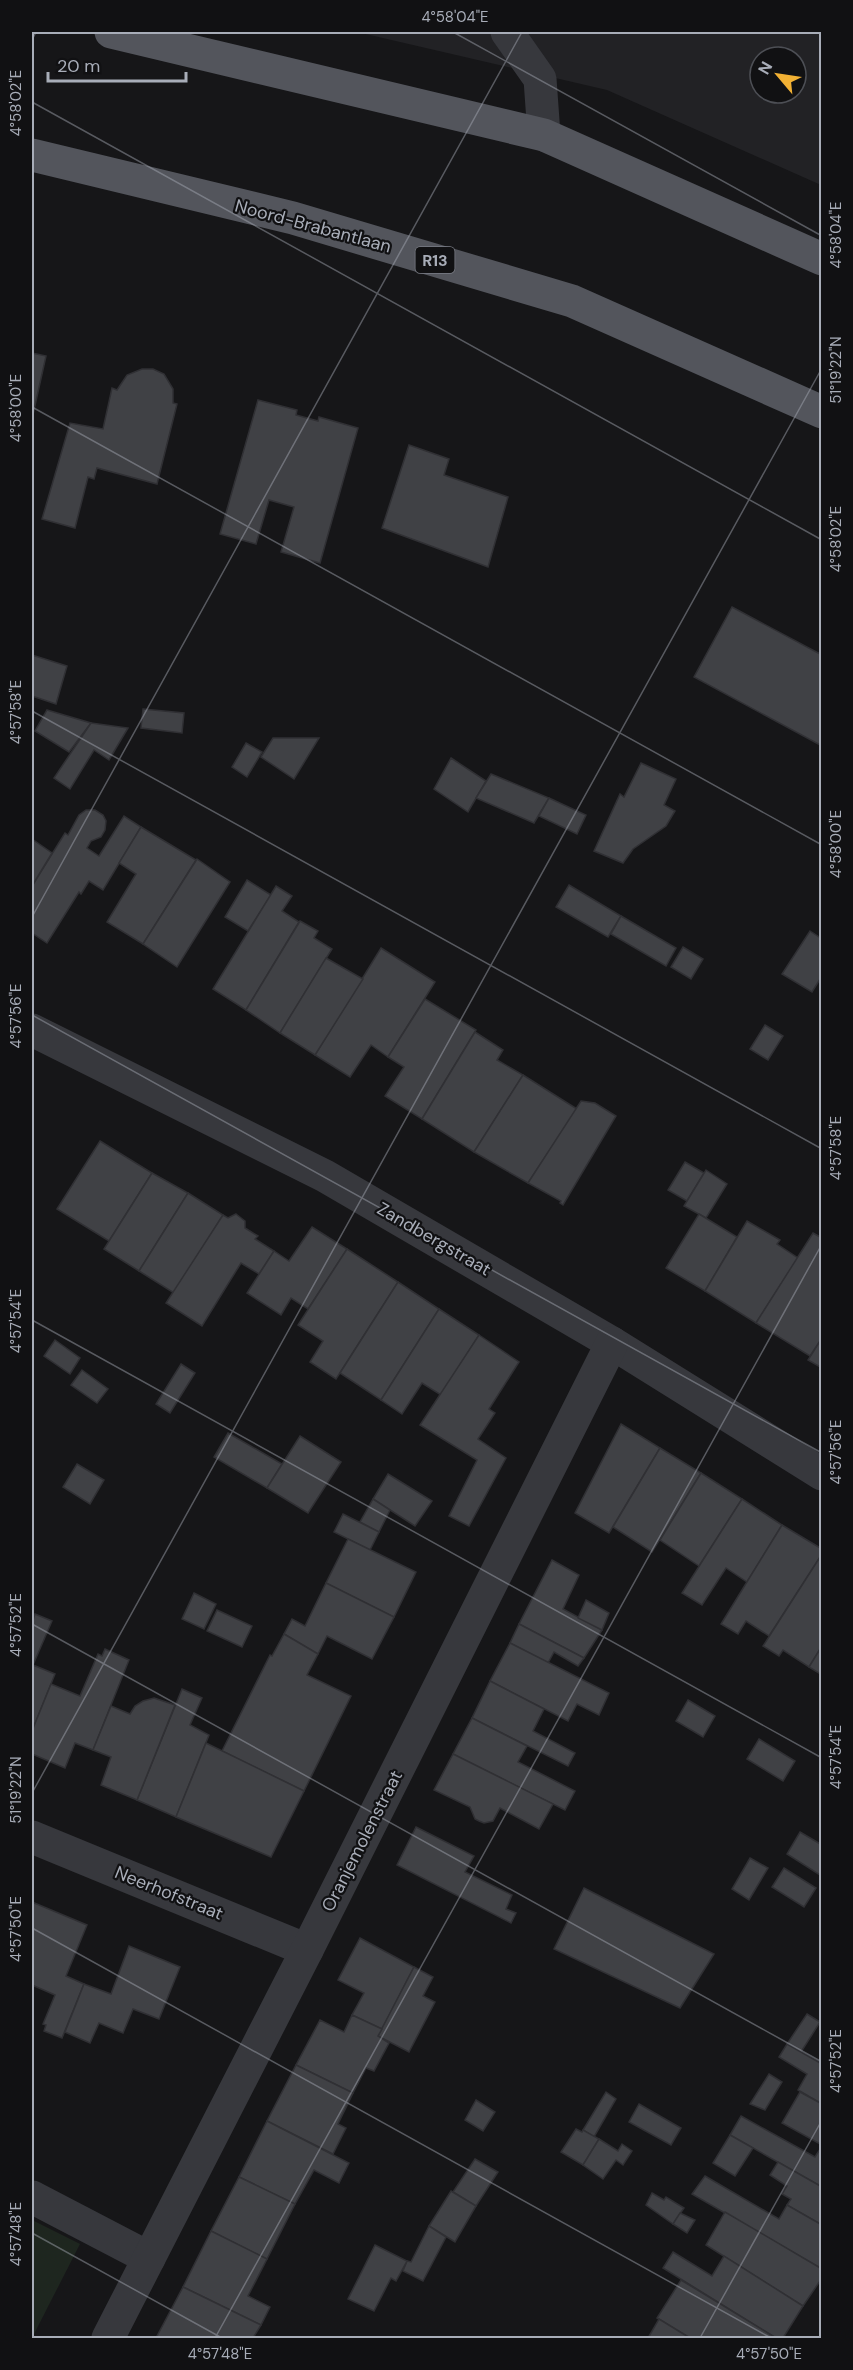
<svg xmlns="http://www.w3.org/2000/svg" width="853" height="2370" viewBox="0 0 853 2370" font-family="'DM Sans',sans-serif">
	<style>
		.built { fill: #222225; fill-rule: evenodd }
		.green { fill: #1e261f }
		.building { fill: #404145; stroke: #303034; stroke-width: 1.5 }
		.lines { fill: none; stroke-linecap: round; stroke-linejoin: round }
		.minor { stroke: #37383d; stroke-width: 33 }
		.major { stroke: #53555c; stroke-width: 33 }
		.ticks { fill: none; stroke: #a8adb8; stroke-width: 1.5; stroke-opacity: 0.45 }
		.labels { text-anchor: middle; stroke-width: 4.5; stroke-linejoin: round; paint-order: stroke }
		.shield { fill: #111113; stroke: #7b7e86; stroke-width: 1.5 }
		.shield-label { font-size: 16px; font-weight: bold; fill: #a8adb8 }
		.street-label { font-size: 18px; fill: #a8adb8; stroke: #111113 }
		.neatline { fill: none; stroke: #a8adb8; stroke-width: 2 }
		.ticks-label { font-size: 15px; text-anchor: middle; fill: #a8adb8 }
	</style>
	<rect width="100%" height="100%" fill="#161618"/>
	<path class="built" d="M357,32H821V185L607,90ZM760,57H796V93H760Z"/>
	<path class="green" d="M32,2220L80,2244L32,2338Z"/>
	<g class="building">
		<path d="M32,353L46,356L32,419Z"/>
		<path d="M142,369H153L164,374L173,389V403L177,404L157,484L97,468L94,479L88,477L75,528L42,519L70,423L103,429L112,388L117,390L127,375Z"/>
		<path d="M258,400L297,410L296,415L318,421L319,417L358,428L320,563L281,552L294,507L269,500L256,544L220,534Z"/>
		<path d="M409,445L449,459L444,475L508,497L488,567L382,528Z"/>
		<path d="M732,607L822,655V746L694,677Z"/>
		<path d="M32,655L67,666L56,704L32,696Z"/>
		<path d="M143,709L184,713L182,733L141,728Z"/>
		<path d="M47,710L91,723L69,752L35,731Z"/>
		<path d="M91,723L128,728L109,760L94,750L70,789L54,778Z"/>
		<path d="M273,738H319L294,779L261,757Z"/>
		<path d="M246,743L262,752L247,777L232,767Z"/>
		<path d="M451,758L486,781L468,812L434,789Z"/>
		<path d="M641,763L676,779L664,805L675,811L666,826L633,849L623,863L594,851L620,794L624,797Z"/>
		<path d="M491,774L549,798L534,823L476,798Z"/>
		<path d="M549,798L586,815L577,834L539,816Z"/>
		<path d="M86,810H95L103,815L106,821L105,830L101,837L91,841L87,848L99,856L124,816L141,827L103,890L89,881L81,894L79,892L47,943L32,933V886L65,833L68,835L79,815Z"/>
		<path d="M141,827L196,860L143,944L107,922L136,874L119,863Z"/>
		<path d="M32,839L52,853L32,886Z"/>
		<path d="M197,859L230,882L177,967L143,944Z"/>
		<path d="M247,880L271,895L248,931L225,917Z"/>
		<path d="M569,885L621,916L608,937L556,907Z"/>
		<path d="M276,886L292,896L282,911L299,922L246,1010L213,989Z"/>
		<path d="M621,916L676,948L666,966L611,934Z"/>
		<path d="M300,921L318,931L314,938L332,949L280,1033L246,1010Z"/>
		<path d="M810,931L822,939V976L812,992L782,974Z"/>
		<path d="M683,947L703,959L691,979L671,967Z"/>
		<path d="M381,948L435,982L388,1057L371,1045L350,1077L315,1055Z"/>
		<path d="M326,958L363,979L315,1055L280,1033Z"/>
		<path d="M425,999L476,1030L422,1119L385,1096L404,1067L388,1057Z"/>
		<path d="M765,1025L783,1036L768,1060L750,1049Z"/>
		<path d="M475,1032L503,1050L497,1060L523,1075L474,1152L422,1119Z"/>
		<path d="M523,1075L577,1109L528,1183L474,1152Z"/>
		<path d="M581,1101L595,1103L616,1116L563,1205L560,1203L561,1201L528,1183Z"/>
		<path d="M100,1141L152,1173L109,1241L57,1209Z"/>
		<path d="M685,1162L704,1173L687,1201L668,1190Z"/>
		<path d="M706,1170L727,1184L706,1218L684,1206Z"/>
		<path d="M152,1173L188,1193L139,1271L104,1249Z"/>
		<path d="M188,1193L223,1215L174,1293L139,1271Z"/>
		<path d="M236,1214L245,1221V1228L258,1236L255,1239L274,1251L259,1274L241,1263L202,1326L166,1303L223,1215L228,1218Z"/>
		<path d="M699,1214L737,1237L705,1291L666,1268Z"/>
		<path d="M747,1221L780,1240L777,1244L798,1258L756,1323L705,1291Z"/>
		<path d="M312,1227L347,1249L308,1309L291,1298L281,1315L247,1293L274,1251L289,1261Z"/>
		<path d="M813,1233L822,1238V1338L810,1356L756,1323Z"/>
		<path d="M347,1249L398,1282L336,1379L310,1362L323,1341L298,1325Z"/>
		<path d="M398,1282L439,1309L381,1400L340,1373Z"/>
		<path d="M439,1309L479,1335L441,1395L422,1383L402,1414L381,1400Z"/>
		<path d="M479,1335L519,1362L489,1409L495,1413L478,1439L506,1458L469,1526L449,1516L477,1460L420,1425Z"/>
		<path d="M822,1338V1368L808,1360Z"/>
		<path d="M55,1340L80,1358L70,1374L44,1356Z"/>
		<path d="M181,1364L195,1373L170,1413L156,1404Z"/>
		<path d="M82,1370L108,1389L97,1403L71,1385Z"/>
		<path d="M621,1424L660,1448L609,1533L575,1513Z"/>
		<path d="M228,1433L282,1464L267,1488L214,1457Z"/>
		<path d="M300,1436L341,1462L308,1513L267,1488Z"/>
		<path d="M660,1448L701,1473L652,1552L613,1527Z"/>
		<path d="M77,1464L104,1480L90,1504L63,1487Z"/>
		<path d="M701,1473L742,1499L699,1566L660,1540Z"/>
		<path d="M388,1474L432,1501L415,1526L373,1499Z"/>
		<path d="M373,1499L390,1510L379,1532L360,1522Z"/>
		<path d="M742,1499L782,1525L747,1582L726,1568L702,1605L682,1593Z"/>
		<path d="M343,1514L379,1532L370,1550L334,1532Z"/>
		<path d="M782,1525L822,1549V1554L769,1636L746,1621L738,1634L721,1624Z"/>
		<path d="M348,1539L416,1572L394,1617L326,1583Z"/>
		<path d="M822,1554V1646L809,1667L783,1650L779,1656L763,1646Z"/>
		<path d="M552,1560L579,1575L563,1609L602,1630L584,1658L519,1624Z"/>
		<path d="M326,1583L394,1617L372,1659L327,1636L318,1654L284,1634L292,1619L305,1626Z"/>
		<path d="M194,1593L216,1604L204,1629L182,1619Z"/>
		<path d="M586,1600L609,1613L602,1630L578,1618Z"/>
		<path d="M217,1610L252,1626L242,1647L207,1631Z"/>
		<path d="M35,1614L52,1621L33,1665L55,1674L32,1731V1623Z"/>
		<path d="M519,1624L584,1658L578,1666L554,1652L548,1663L510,1643Z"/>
		<path d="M284,1634L318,1654L307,1675L351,1696L304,1791L222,1751L270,1655L272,1656Z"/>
		<path d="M510,1643L609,1693L599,1715L577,1704L568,1721L490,1681Z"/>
		<path d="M822,1646V1675L809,1667Z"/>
		<path d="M105,1649L129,1660L93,1750L75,1743L65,1768L32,1754V1731L51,1684L80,1696L98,1654L102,1656Z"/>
		<path d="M490,1681L544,1709L533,1731L575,1753L568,1766L472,1718Z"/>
		<path d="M182,1689L202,1698L190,1725L209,1735L176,1817L137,1800Z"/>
		<path d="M154,1698L175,1705L137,1800L101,1785L111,1757L93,1750L111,1706L130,1714L135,1706L143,1701Z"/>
		<path d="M688,1700L715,1716L703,1737L676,1721Z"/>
		<path d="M472,1718L527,1746L518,1762L575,1791L565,1810L453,1754Z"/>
		<path d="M759,1739L795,1761L783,1781L747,1759Z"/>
		<path d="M206,1743L304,1791L271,1857L176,1817Z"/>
		<path d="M453,1754L553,1804L539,1829L500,1808L493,1821L484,1823L479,1821L475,1819L470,1807L434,1790Z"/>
		<path d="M416,1827L474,1856L465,1872L512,1895L506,1909L516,1913L511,1923L397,1865Z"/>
		<path d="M800,1832L822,1845L820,1875L787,1854Z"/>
		<path d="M750,1858L768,1868L749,1900L732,1889Z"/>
		<path d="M784,1868L816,1888L804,1907L772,1887Z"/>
		<path d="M584,1888L714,1954L680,2008L554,1949Z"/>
		<path d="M32,1902L87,1925L66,1976L84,1984L62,2038L44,2031L46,2025L43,2024L55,1995L32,1985Z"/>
		<path d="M360,1938L414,1967L382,2029L352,2015L364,1993L338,1980Z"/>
		<path d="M129,1946L180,1967L159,2019L133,2009L123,2033L99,2023L90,2043L65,2032L84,1984L111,1994Z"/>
		<path d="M414,1967L433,1977L423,1996L435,2002L409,2052L378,2036Z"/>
		<path d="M807,2014L820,2022L801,2052L787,2044Z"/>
		<path d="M352,2015L382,2029L378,2036L389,2043L374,2071L366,2068L353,2093L296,2065L320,2020L344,2032Z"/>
		<path d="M787,2044L822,2064V2104L798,2090L807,2074L779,2057Z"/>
		<path d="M296,2065L353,2093L338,2124L346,2128L333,2154L267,2121Z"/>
		<path d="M769,2074L782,2082L765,2110L750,2104Z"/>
		<path d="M606,2092L616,2099L594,2137L583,2130Z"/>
		<path d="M800,2092L822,2104V2145L782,2123Z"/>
		<path d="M476,2100L495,2112L483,2131L465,2120Z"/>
		<path d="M639,2104L681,2128L671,2145L629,2122Z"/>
		<path d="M741,2116L815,2157L822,2146V2187L730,2135Z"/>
		<path d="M267,2121L349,2163L339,2183L314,2170L295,2204L239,2177Z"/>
		<path d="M576,2129L582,2132L583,2130L599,2139L583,2165L561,2152Z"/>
		<path d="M730,2135L753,2148L735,2176L713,2163Z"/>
		<path d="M599,2139L618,2151L622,2144L632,2151L623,2165L616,2160L603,2179L583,2165Z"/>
		<path d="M475,2159L498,2172L476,2206L453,2192Z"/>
		<path d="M778,2162L822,2187V2225L787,2205L791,2199L782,2194L787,2186L770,2175Z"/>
		<path d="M705,2176L779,2219L787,2205L822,2225V2269L692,2194Z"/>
		<path d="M239,2177L295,2204L267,2259L211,2231Z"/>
		<path d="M451,2191L476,2206L455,2242L429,2226Z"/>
		<path d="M652,2193L664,2200L666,2197L684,2208L673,2224L646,2205Z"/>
		<path d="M725,2212L822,2269V2278L803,2306L706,2245Z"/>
		<path d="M680,2213L695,2220L687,2233L673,2224Z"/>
		<path d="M429,2226L446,2237L423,2281L403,2271L407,2261L411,2262Z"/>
		<path d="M211,2231L267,2259L248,2296L270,2307L261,2325L183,2287Z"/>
		<path d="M375,2245L407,2261L396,2281L391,2278L374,2311L348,2299Z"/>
		<path d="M673,2252L712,2276L724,2256L803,2306L783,2338H776L663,2268Z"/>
		<path d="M681,2280L776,2338H690L657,2318Z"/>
		<path d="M183,2287L261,2325L253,2338H156Z"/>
		<path d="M659,2319L690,2338H648Z"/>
	</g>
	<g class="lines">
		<g class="minor">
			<path d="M507,32L540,79L544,135"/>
			<path d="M32,1030L325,1176L612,1343L822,1474"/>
			<path d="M32,1837L307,1950"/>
			<path d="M32,2197L149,2258"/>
			<path d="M108,2338L307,1950L612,1343"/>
		</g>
		<g class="major">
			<path d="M111,32L544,135L822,259"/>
			<path d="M32,155L293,218L572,301L822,412"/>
		</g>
	</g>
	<path class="ticks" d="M453,32L822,236M32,40L36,32M32,102L822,540M32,407L822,845M32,711L822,1149M32,917L522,32M32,1015L822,1453M32,1320L822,1758M32,1624L822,2062M32,1793L822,368M32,1928L771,2338M32,2233L222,2338M215,2338L822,1244M700,2338L822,2120"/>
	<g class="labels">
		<rect class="shield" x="415.5" y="247" width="39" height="26" rx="4.5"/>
		<g class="shield-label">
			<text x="435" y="266">R13</text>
		</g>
		<g class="street-label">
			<text transform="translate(313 226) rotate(15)" y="6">Noord-Brabantlaan</text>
			<text transform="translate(434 1239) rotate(30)" y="6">Zandbergstraat</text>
			<text transform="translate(362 1841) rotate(-63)" y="6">Oranjemolenstraat</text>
			<text transform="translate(169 1893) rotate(22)" y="6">Neerhofstraat</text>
		</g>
	</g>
	<rect width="853" height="2370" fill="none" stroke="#111113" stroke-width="66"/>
	<g transform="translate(778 75) rotate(299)"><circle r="28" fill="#111113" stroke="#4d4f55" stroke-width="1.5"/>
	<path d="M0-4.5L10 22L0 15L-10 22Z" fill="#f2b134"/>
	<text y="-9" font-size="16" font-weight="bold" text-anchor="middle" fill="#a8adb8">N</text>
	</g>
	<path d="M48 72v9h138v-9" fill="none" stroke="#a8adb8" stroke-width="3"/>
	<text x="57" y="72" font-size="18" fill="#a8adb8" stroke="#111113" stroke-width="4.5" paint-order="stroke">20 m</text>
	<rect x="33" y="33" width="787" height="2304" class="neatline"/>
	<g class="ticks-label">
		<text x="455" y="22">4°58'04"E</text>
		<text transform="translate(16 103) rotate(-90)" y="5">4°58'02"E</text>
		<text transform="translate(836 235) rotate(-90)" y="5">4°58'04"E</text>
		<text transform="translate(836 370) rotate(-90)" y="5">51°19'22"N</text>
		<text transform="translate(16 408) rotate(-90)" y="5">4°58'00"E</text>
		<text transform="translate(836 539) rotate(-90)" y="5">4°58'02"E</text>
		<text transform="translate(16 712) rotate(-90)" y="5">4°57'58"E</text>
		<text transform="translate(836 844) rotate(-90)" y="5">4°58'00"E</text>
		<text transform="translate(16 1016) rotate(-90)" y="5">4°57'56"E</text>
		<text transform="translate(836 1148) rotate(-90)" y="5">4°57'58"E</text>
		<text transform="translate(16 1321) rotate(-90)" y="5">4°57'54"E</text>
		<text transform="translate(836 1452) rotate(-90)" y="5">4°57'56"E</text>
		<text transform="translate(16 1625) rotate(-90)" y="5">4°57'52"E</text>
		<text transform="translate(836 1757) rotate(-90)" y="5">4°57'54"E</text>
		<text transform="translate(16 1790) rotate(-90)" y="5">51°19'22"N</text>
		<text transform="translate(16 1929) rotate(-90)" y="5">4°57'50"E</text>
		<text transform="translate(836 2061) rotate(-90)" y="5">4°57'52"E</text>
		<text transform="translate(16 2234) rotate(-90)" y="5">4°57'48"E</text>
		<text x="220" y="2359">4°57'48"E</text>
		<text x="769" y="2359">4°57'50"E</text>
	</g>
</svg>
